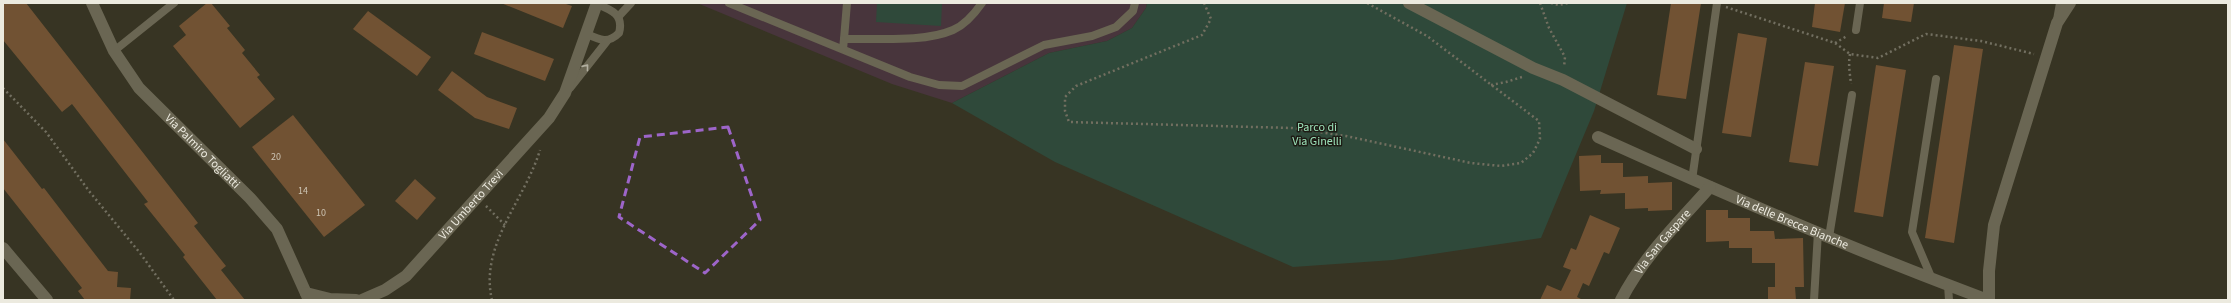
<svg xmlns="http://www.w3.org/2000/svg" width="2231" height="303" viewBox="0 0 2231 303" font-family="'Source Sans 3',sans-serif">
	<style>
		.education { fill: #48353c }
		.green { fill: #2f493a }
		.building { fill: #715233 }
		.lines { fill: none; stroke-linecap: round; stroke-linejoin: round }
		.path { stroke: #726f60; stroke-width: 2.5; stroke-dasharray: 2 3; stroke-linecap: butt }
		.lane { stroke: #6a6653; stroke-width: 8 }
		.street { stroke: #6a6653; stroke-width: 12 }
		.secondary { stroke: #6a6653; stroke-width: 12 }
		.oneway { stroke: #b2afa0 }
		.marked { fill: none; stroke: #9d65c9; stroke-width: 3; stroke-dasharray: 8 5; stroke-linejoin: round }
		.labels { text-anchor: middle; stroke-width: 3; stroke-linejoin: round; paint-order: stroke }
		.number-label { font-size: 10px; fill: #cdc4b4 }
		.park-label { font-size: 12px; fill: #9de3ba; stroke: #1d1b14 }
		.street-label { font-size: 12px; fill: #eceadf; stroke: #1d1b14 }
	</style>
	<rect width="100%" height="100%" fill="#373423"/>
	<path class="education" d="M697,3H1147L1146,8L1132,28L1107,41L1049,53L952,103L892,84Z"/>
	<g class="green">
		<path d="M877,3H942L941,26L876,22Z"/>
		<path d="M1147,3H1627L1594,111L1541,238L1393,260L1293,267L1055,162L952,103L1049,53L1107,41L1132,28L1146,8Z"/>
	</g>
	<g class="building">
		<path d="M3,3H26L198,223L194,226L226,266L221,270L245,300H217L183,257L185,255L144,204L148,202L72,104L62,112L3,40Z"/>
		<path d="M207,3H211L230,26L227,28L245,50L242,53L260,75L257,77L275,99L240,128L173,46L186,35L179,26Z"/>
		<path d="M501,3H563L572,6L563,28Z"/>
		<path d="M1671,3H1701L1686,99L1657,95Z"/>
		<path d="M1815,3H1845L1840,32L1812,27Z"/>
		<path d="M1884,3H1914L1911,22L1882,18Z"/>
		<path d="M368,11L431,57L417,76L353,29Z"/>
		<path d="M482,32L554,59L545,81L474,54Z"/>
		<path d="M1738,33L1767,38L1751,137L1722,133Z"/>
		<path d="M1954,45L1983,49L1954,243L1925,238Z"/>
		<path d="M1805,62L1834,66L1818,166L1789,162Z"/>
		<path d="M1876,65L1906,70L1883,217L1854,212Z"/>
		<path d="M452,71L487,97L517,108L509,129L475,118L438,90Z"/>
		<path d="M293,115L365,205L324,237L252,147Z"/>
		<path d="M3,139L42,189L44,188L67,218L108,271L118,272L117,287L131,288L130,300H85L78,291L82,288L3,188Z"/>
		<path d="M1601,155V163H1623V177L1648,176V183L1672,182V210L1648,211V208L1625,209V193L1600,194L1601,190L1580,191L1579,156Z"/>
		<path d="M415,179L436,198L417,220L395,201Z"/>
		<path d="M1706,210H1728V218H1750V231H1774L1775,239L1803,238L1804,287H1795L1796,300H1768V287H1775V263H1752V248H1729V241L1706,242Z"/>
		<path d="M1590,215L1620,228L1609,254L1604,252L1589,286L1583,283L1577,297L1583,300H1540L1547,285L1561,291L1571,270L1563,267L1571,248L1576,250Z"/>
	</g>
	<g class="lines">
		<g class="path">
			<path d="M1204,3L1211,19L1202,35L1076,86L1065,97V111L1069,122L1292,128L1346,136L1471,163L1501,166L1521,163L1533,153L1540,139L1539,121L1427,36L1367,3"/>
			<path d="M1540,3L1549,28L1565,57L1564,67"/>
			<path d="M1551,3L1558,5L1569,3"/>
			<path d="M1726,7L1835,43L1850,54L1878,58L1926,34L1981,41L2034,54"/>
			<path d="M1835,43L1847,36"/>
			<path d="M1850,54C1848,65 1850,74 1851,84"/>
			<path d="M1491,85L1506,82L1522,77"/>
			<path d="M3,88L46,132L89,191L140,253L174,300"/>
			<path d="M486,206L505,225"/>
			<path d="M492,300C479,245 525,200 540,150"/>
		</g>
		<g class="lane">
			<path d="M729,3L910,77L939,85L962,86L1044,45L1092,36L1116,27L1133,11L1135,3"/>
			<path d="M619,16L631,3"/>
			<path d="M2057,20L2060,3"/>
			<path d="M1856,30L1860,3"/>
			<path d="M587,34C600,40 608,44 619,33C624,15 612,10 597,4"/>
			<path d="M844,39L847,3"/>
			<path d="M843,49L844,39C876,38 923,43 953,30C965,25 975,13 982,3"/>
			<path d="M114,51L174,3"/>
			<path d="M570,88L607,41"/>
			<path d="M1692,180L1717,3"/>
			<path d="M1829,237L1852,95"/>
			<path d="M1932,279L1912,232L1936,79"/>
			<path d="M1948,285L1949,300"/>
			<path d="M1814,300L1818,232"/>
		</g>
		<g class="street">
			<path id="s1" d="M92,3L114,51L139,88L250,198L277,229L309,300"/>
			<path d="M1409,3L1533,68L1563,80L1696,149"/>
			<path id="s2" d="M1598,137C1726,195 1856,251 1988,300"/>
			<path d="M3,248L47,300"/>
			<path d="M306,293L330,299L356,300"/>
			<path id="s3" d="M362,300L385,290L406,276L549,118L565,93L597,3"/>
			<path id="s4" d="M1621,300C1643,257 1678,223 1710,187"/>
		</g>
		<path class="secondary" d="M1989,300V271L1994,225L2057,23L2070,3"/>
	</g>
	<defs><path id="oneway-chevron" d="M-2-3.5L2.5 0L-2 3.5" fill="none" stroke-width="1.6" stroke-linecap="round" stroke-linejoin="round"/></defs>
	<use class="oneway" href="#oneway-chevron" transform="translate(586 67) rotate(-51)"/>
	<path class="marked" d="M728,127L760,220L705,273L619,217L640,137Z"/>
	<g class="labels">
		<g class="number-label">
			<text x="276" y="160">20</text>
			<text x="303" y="194">14</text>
			<text x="321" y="216">10</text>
		</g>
		<g class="park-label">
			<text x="1317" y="131">Parco di<tspan x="1317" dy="14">Via Ginelli</tspan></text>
		</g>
		<g class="street-label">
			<text dy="4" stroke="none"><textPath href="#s1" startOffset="187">Via Palmiro Togliatti</textPath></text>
			<text dy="4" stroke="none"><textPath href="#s3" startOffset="147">Via Umberto Trevi</textPath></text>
			<text dy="4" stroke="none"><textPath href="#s2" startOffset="212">Via delle Brecce Bianche</textPath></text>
			<text dy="4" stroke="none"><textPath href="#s4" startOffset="72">Via San Gaspare</textPath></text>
		</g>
	</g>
	<rect width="2231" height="303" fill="none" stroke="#eceadf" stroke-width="8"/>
</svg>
